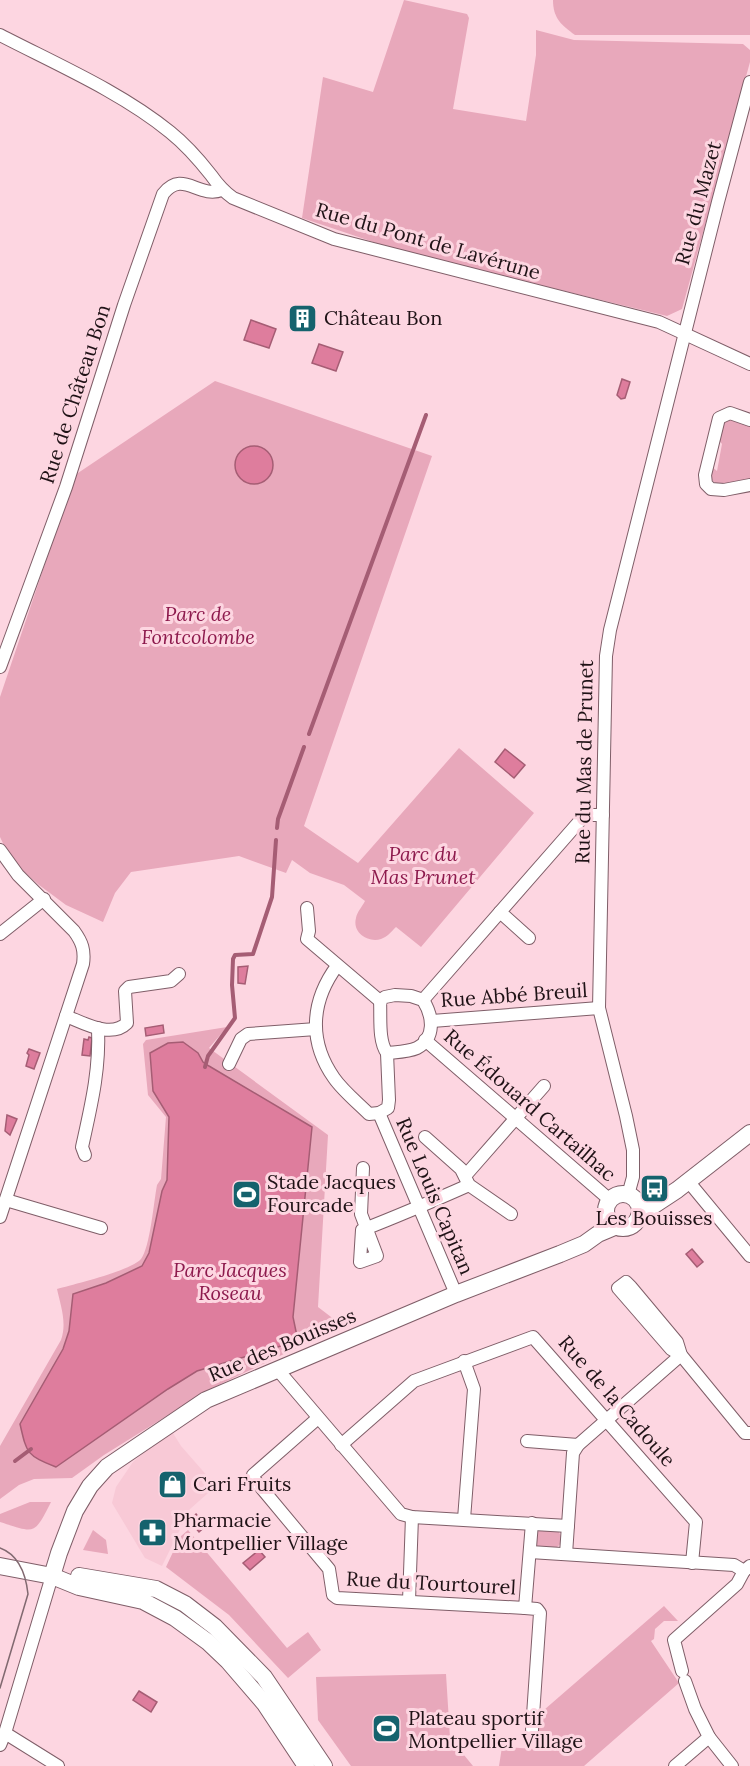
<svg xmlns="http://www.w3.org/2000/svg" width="750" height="1766" viewBox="0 0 750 1766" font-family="Lora,serif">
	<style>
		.built { fill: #f8c9d6 }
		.green { fill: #e8a8bb }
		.water { fill: #de7d9d; stroke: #a55d74; stroke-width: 1.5 }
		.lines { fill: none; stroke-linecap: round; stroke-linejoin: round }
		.stream { stroke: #a55d74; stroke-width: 4 }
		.street-casing { stroke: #7f5e68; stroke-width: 14 }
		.secondary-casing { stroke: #7f5e68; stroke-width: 18 }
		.street { stroke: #fff; stroke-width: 12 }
		.secondary { stroke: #fff; stroke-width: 16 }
		.tram { stroke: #816970; stroke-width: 1.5 }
		.labels { text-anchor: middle; stroke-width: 6; stroke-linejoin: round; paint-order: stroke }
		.street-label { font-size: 20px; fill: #1f1216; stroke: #fdd6e1 }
		.poi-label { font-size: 20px; fill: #1f1216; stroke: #fdd6e1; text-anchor: start }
		.park-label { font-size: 20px; font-style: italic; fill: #8d1a4d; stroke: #fdd6e1 }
	</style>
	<rect width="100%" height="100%" fill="#fdd6e1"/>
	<path class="built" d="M171,1430L181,1446L216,1486L190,1509L162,1566L145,1558L112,1503L116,1487L133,1462Z"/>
	<g class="green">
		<path d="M404,0L467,14L469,18L453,109L526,121L536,55V30L574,40L743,44L750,50V62L682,309L667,316L397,250L302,218L323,77L373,92Z"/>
		<path d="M553,0H750V35H575C561,25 553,18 553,0Z"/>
		<path d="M215,381L432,456L304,826L358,863L459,748L534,813L421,947L396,927C391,932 387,937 381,939C368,943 352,933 356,918C357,912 362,907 365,901L344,885L310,873L292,860L286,873L239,856L131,872L115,893L103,922L66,905L39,885L11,860L0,837V697L75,475Z"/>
		<path d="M731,419L737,420L750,426V480L718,485L711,479V466L717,471L722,444L718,439L723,423Z"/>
		<path d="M227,1027L209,1048L328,1135L318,1307L335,1320L326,1334L210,1389L104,1455L72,1478L34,1479L19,1485L0,1499V1446L61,1340C67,1323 61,1307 57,1289C75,1284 130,1271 141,1259C150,1248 154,1200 157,1185L161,1179L166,1117L148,1095L143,1044L146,1040Z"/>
		<path d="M30,1502H51C34,1536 35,1533 0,1522V1514Z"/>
		<path d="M542,1529L559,1532L562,1539C559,1552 549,1548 538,1548L534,1543L536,1533Z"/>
		<path d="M93,1530L106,1540L108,1554L83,1550Z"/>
		<path d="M188,1530L287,1648L308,1632L321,1650L288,1678L229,1615L166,1567L180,1537Z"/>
		<path d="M664,1606L678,1621H664L655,1629L654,1639L651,1641L679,1683L584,1766H499L502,1747L535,1749L537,1716Z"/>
		<path d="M446,1674L450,1738L473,1766H351L318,1720L316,1677Z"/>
	</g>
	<g class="water">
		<path d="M251,320L276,329L269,348L244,340Z"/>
		<path d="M319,344L343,352L336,371L312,363Z"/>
		<path d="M622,379L630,382L625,398L621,399L617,395Z"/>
		<circle cx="254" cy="465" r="19"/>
		<path d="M505,749L525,765L514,778L495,762Z"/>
		<path d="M248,966L245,984L238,983V967Z"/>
		<path d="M163,1025L164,1033L146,1036L145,1028Z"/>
		<path d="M89,1037L92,1038L90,1056L82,1055L84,1039L88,1040Z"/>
		<path d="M183,1042L198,1053L203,1062L209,1066L312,1127L293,1317L298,1341L197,1371L168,1389L56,1467C27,1455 27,1455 20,1424L63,1349L69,1331L73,1294L106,1283L142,1266L149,1253L162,1191L167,1180L169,1117L153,1091L150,1053L168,1043Z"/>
		<path d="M29,1049L40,1053L34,1069L26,1066L29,1055L27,1053Z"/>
		<path d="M7,1115L17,1119L10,1135L5,1131Z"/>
		<path d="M692,1249L703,1262L697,1267L686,1254Z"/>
		<path d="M196,1514L202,1522L205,1521L208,1524L199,1532L189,1520Z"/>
		<path d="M259,1550L265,1557L250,1570L243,1563Z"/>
		<path d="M139,1691L157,1702L151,1712L133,1700Z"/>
	</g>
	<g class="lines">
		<g class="stream">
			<path d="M309,734L426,415"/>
			<path d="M277,828L278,819L304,747"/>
			<path d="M205,1067L208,1056L235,1018L232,985L233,959L235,955L253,954L272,897L276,840"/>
			<path d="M15,1461L31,1449"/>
		</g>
		<defs>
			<g id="street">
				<path d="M0,35C56,64 121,92 170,132C185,144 200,161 211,175C218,185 223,191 233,198L334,239L659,322L750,364"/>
				<path d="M750,420L730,413L719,418L705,475L706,484L711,489L724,490L750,485"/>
				<path d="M0,667L66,487L124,305L163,194C183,169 198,199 222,190"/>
				<path d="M0,850L18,875L74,931C82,942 85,950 83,964L0,1217"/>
				<path d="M307,908L309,931L307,939L380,1001"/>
				<path d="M500,912L529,938"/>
				<path d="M0,934L44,899"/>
				<path d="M337,966C311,1001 308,1041 334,1078C343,1091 358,1103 369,1114L379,1113L388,1108L389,1100L387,1053"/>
				<path d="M395,995L411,996L423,1000C433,1016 436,1038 417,1048C408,1052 396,1052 387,1053C378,1041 381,1016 380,1001L385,997Z"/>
				<path d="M423,1000L585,815H603"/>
				<path d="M66,1016C84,1023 111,1039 127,1023L125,991L129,987L171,981L179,974"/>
				<path d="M432,1021L599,1008"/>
				<path d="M425,1040L610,1200"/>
				<path d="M229,1064L241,1039L248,1034L316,1029"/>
				<path d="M379,1113L456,1294"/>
				<path d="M425,1137L461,1169L469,1185L511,1214"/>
				<path d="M85,1155L82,1147C91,1106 100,1070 98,1028"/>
				<path d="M363,1168L361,1214L377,1256L360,1262L362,1230C398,1216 433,1201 469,1185"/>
				<path d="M465,1176L544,1086"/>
				<path d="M688,1181L750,1256"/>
				<path d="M628,1195L633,1177V1150L626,1116L599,1008L606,656L610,630L718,202L750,82"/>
				<path d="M6,1200L101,1228"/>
				<path d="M681,1355L677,1342L631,1287L626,1282L618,1288L671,1349L681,1355L745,1433H750"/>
				<path d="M277,1369L401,1514L412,1517L568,1526"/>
				<path d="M318,1418L253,1475L254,1479L329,1569L333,1595L337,1598L525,1608L532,1523"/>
				<path d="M527,1441L578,1445"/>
				<path d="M341,1445L414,1381L533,1337L696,1522L692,1563"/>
				<path d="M464,1519L474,1389L464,1361"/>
				<path d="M530,1552L734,1565L744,1571L750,1566"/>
				<path d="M566,1554L573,1453L578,1445L681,1355"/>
				<path d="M409,1601L412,1517"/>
				<path d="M525,1608L537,1609L540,1613L532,1730"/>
				<path d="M682,1671L674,1640L737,1584L744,1571"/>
				<path d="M5,1733L58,1766"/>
				<path d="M709,1737L732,1766"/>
				<path d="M0,1745L5,1733L52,1576"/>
				<path d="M675,1766L709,1737L695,1709L685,1681"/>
			</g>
			<g id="secondary">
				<circle cx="623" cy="1211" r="17"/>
				<path d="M639,1215L677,1190L750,1133"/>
				<path d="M0,1566L52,1576L79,1587L143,1601L175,1618L208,1642L228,1661L265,1704L306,1766"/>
				<path d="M52,1576L59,1553L75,1511L90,1486L107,1467L206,1400L456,1294L560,1254L584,1244L598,1234L617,1226"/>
				<path d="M79,1576L156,1589L185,1604L215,1627L264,1677L324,1766"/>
			</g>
		</defs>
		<use href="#street" class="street-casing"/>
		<use href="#secondary" class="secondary-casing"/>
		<use href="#street" class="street"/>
		<use href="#secondary" class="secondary"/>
		<path class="tram" d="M0,1548C19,1555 26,1576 28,1594L0,1688"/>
	</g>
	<defs>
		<symbol id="building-square" viewBox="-11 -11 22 22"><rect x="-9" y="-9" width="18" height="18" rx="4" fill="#15626d" stroke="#fdd6e1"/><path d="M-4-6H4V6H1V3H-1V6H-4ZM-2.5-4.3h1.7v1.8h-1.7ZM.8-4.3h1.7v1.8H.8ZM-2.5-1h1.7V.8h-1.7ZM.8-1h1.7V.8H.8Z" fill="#fff"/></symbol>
		<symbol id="bus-square" viewBox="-11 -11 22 22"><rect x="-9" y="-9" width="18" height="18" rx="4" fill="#15626d" stroke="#fdd6e1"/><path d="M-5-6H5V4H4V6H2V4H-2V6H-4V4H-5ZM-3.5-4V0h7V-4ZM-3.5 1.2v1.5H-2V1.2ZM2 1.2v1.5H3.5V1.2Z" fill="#fff"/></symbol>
		<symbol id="stadium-square" viewBox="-11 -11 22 22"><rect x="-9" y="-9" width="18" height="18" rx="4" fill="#15626d" stroke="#fdd6e1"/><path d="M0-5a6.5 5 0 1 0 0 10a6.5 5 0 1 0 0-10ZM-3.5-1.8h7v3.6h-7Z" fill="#fff"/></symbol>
		<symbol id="shop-square" viewBox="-11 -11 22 22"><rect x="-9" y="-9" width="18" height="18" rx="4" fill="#15626d" stroke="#fdd6e1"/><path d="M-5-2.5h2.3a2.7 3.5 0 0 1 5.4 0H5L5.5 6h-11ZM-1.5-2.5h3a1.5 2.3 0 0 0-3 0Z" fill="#fff"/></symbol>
		<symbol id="pharmacy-square" viewBox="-11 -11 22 22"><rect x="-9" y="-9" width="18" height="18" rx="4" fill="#15626d" stroke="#fdd6e1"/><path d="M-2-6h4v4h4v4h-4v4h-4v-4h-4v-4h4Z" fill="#fff"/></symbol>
	</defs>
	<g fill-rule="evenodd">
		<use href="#building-square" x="286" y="302" width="33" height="33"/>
		<use href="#bus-square" x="638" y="1172" width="33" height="33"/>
		<use href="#stadium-square" x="230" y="1178" width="33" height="33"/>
		<use href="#shop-square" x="156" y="1468" width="33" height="33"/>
		<use href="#pharmacy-square" x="136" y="1516" width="33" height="33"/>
		<use href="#stadium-square" x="370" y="1712" width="33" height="33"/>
	</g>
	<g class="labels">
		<g class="street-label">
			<text transform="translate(698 203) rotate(-75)" y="7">Rue du Mazet</text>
			<text transform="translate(428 241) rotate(16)" y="7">Rue du Pont de Lavérune</text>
			<text transform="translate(75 394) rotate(-72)" y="7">Rue de Château Bon</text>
			<text transform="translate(584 762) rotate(-89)" y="7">Rue du Mas de Prunet</text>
			<text transform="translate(514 995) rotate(-4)" y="7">Rue Abbé Breuil</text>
			<text transform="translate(530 1105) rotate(41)" y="7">Rue Édouard Cartailhac</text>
			<text transform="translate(435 1196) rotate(67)" y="7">Rue Louis Capitan</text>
			<text transform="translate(282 1345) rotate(-23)" y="7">Rue des Bouisses</text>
			<text transform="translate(617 1401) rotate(49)" y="7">Rue de la Cadoule</text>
			<text transform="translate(431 1583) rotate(3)" y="7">Rue du Tourtourel</text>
		</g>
		<g class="poi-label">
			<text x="324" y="325">Château Bon</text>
			<text x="267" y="1189">Stade Jacques<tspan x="267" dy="23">Fourcade</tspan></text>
			<text x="654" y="1225" text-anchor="middle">Les Bouisses</text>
			<text x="193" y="1491">Cari Fruits</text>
			<text x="173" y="1527">Pharmacie<tspan x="173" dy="23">Montpellier Village</tspan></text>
			<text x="408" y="1725">Plateau sportif<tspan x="408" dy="23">Montpellier Village</tspan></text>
		</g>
		<g class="park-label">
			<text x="198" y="621">Parc de<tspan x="198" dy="23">Fontcolombe</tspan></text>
			<text x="423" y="861">Parc du<tspan x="423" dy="23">Mas Prunet</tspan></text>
			<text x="230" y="1277">Parc Jacques<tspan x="230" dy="23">Roseau</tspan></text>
		</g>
	</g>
</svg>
